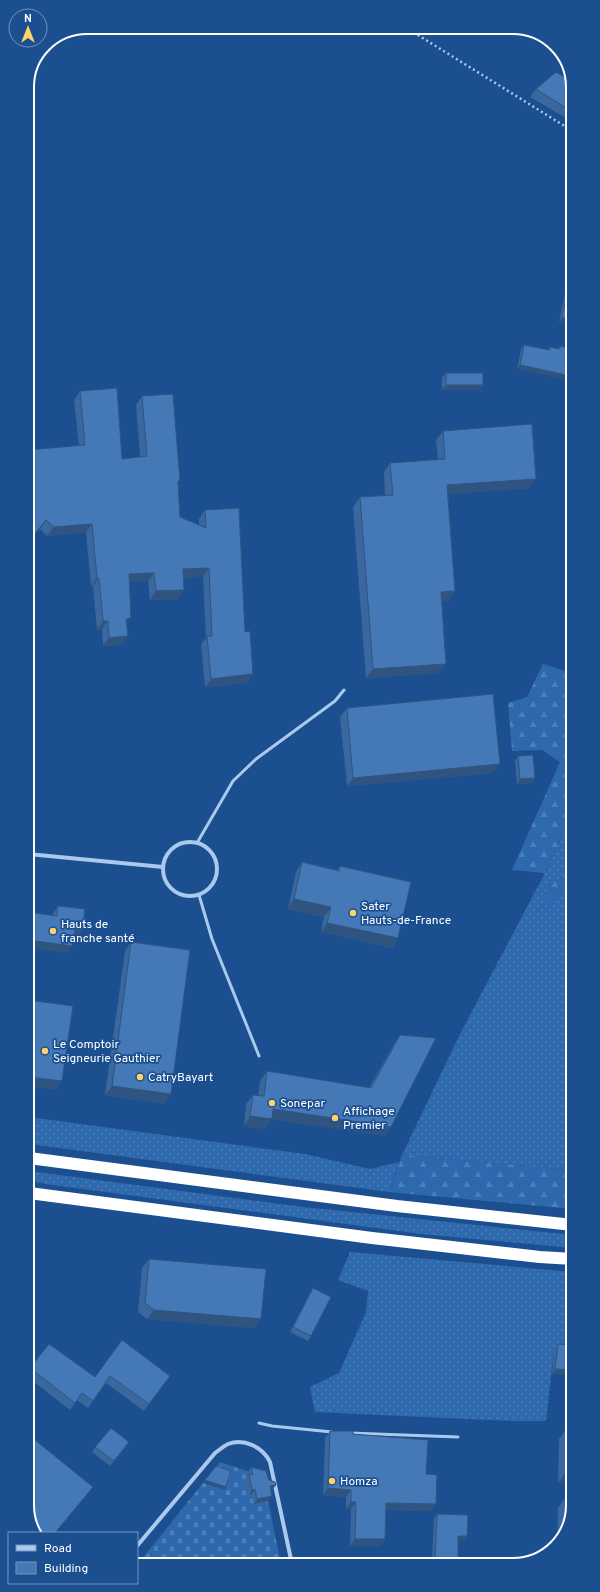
<svg xmlns="http://www.w3.org/2000/svg" width="600" height="1592" viewBox="0 0 600 1592" font-family="Overpass,sans-serif">
	<style>
		.grass { fill: url(#grass-dots) }
		.forest { fill: url(#forest-firs) }
		.cemetery { fill: url(#cemetery-stones) }
		.lines { fill: none; stroke-linecap: round; stroke-linejoin: round }
		.path { stroke: #a9c9ee; stroke-width: 2.5; stroke-dasharray: 2 3; stroke-linecap: butt }
		.lane { stroke: #a9c9ee; stroke-width: 3 }
		.street { stroke: #a9c9ee; stroke-width: 4 }
		.highway { stroke: #fff; stroke-width: 12 }
		.wall { fill: #3a679d }
		.shaded-wall { fill: #305480 }
		.building { fill: #4478b7; stroke: #305480 }
		.poi-dot { fill: #ffd166; stroke: #1b4f8f; stroke-width: 1.5 }
		.labels { text-anchor: middle; stroke-width: 3.5; stroke-linejoin: round; paint-order: stroke }
		.poi-label { font-size: 12px; fill: #fff; stroke: #1b4f8f; text-anchor: start }
		.rim { fill: none; stroke: #fff; stroke-width: 2 }
	</style>
	<defs>
		<pattern id="grass-dots" width="8" height="8" patternUnits="userSpaceOnUse"><rect width="8" height="8" fill="#2e69ad"/><path d="M2 2h.1M6 6h.1" fill="none" stroke="#4d80b9" stroke-width="1.8" stroke-linecap="round"/></pattern>
		<pattern id="forest-firs" width="22" height="20" patternUnits="userSpaceOnUse"><rect width="22" height="20" fill="#2e69ad"/><path d="M5 1l3.5 6h-7zM16 11l3.5 6h-7z" fill="#4d80b9"/></pattern>
		<pattern id="cemetery-stones" width="16" height="16" patternUnits="userSpaceOnUse"><rect width="16" height="16" fill="#2e69ad"/><path d="M2 7V4a2 2 0 0 1 4 0v3zM10 15v-3a2 2 0 0 1 4 0v3z" fill="#4d80b9"/></pattern>
	</defs>
	<rect width="100%" height="100%" fill="#1b4f8f"/>
	<g class="grass">
		<path d="M572,811V870L549,886L542,908L572,887L573,1170L402,1155L460,1034L545,873Z"/>
		<path d="M29,1117L305,1154L370,1169L399,1162L389,1192L29,1144Z"/>
		<path d="M29,1171L304,1207L573,1235V1248L421,1234L45,1184L29,1180Z"/>
		<path d="M350,1252L573,1272V1350H554L546,1421H512L315,1412L310,1387L339,1373L366,1312L368,1291L338,1280Z"/>
	</g>
	<g class="forest">
		<path d="M543,664L572,673V811L545,873L512,870L560,762L542,750L512,751L508,703L527,697Z"/>
		<path d="M572,870V887L542,908L549,886Z"/>
		<path d="M402,1155L573,1170V1209L389,1192Z"/>
	</g>
	<path class="cemetery" d="M220,1462L263,1476L281,1564L137,1565Z"/>
	<g class="lines">
		<path class="path" d="M405,27L571,130"/>
		<g class="lane">
			<path d="M197,843L233,781L256,759L335,701L344,690"/>
			<path d="M199,895L212,939L259,1056"/>
			<path d="M259,1423L272,1426L332,1432"/>
			<path d="M350,1433L458,1437"/>
		</g>
		<g class="street">
			<circle cx="190" cy="869" r="27"/>
			<path d="M28,854L163,867"/>
			<path d="M137,1546L215,1453C219,1450 224,1446 228,1444C244,1438 263,1447 270,1462L292,1564"/>
		</g>
		<g class="highway">
			<path d="M29,1158L397,1206L573,1225"/>
			<path d="M29,1193L372,1238L540,1257L573,1259"/>
		</g>
	</g>
	<g class="wall">
		<path d="M571,81V121L530,97L536,89Z"/>
		<path d="M571,264V325L559,322Z"/>
		<path d="M524,345L548,350L550,347L558,349L560,346L571,349L517,369L521,349Z"/>
		<path d="M446,373L483,385L480,390H442V378Z"/>
		<path d="M80,391L122,459L140,457L136,405L142,396L178,483L180,517L199,525V519L205,510L247,683L205,687L201,645L206,638L203,577L183,578L178,599L150,600L148,581L129,582L127,625L128,636L122,645L103,646L102,629L97,630L93,586L91,587L86,532L47,536L40,529L28,543V450L79,446L74,400Z"/>
		<path d="M443,431L529,488L448,494L455,591L448,601H441L439,673L366,678L353,507L360,497L385,495L384,472L390,463L438,460L436,440Z"/>
		<path d="M347,708L493,773L347,786L340,717Z"/>
		<path d="M518,756L535,778L531,783L517,784L515,761Z"/>
		<path d="M302,862L337,870L340,866L398,938L392,948L321,932L324,917L288,909L296,872Z"/>
		<path d="M58,906L77,939L73,938L67,953L53,916V913Z"/>
		<path d="M131,942L171,1094L164,1104L105,1095L125,951Z"/>
		<path d="M400,1035L391,1127L385,1136L272,1119L265,1129L244,1126L246,1104L253,1095L258,1096L260,1081L267,1071L369,1088L394,1044Z"/>
		<path d="M149,1259L255,1328L147,1319L138,1312L142,1268Z"/>
		<path d="M313,1288L311,1336L308,1341L290,1332L310,1293Z"/>
		<path d="M122,1340L170,1376L144,1411L106,1383L88,1408L77,1400L70,1410L29,1378V1369L49,1344L95,1377Z"/>
		<path d="M558,1344L573,1345V1375L552,1374L554,1349Z"/>
		<path d="M568,1426H573V1505L560,1542L557,1544L558,1508L567,1495H569V1483H558L559,1439Z"/>
		<path d="M330,1431L353,1434L426,1474L431,1511L386,1510L385,1539L380,1546H350L351,1509H346V1497L323,1495L325,1438Z"/>
		<path d="M95,1447H126L110,1466L92,1452Z"/>
		<path d="M251,1467L276,1485L272,1490H271L269,1501L254,1504L252,1494L249,1495L245,1479L248,1474V1472Z"/>
		<path d="M437,1514L467,1536L464,1540H458L457,1563H406L409,1560H432L434,1518Z"/>
	</g>
	<g class="shaded-wall">
		<path d="M562,317L571,319V325L559,322Z"/>
		<path d="M520,365L571,376V381L517,369Z"/>
		<path d="M446,385H483L480,390H442Z"/>
		<path d="M536,479L529,488L440,495L447,485Z"/>
		<path d="M46,520L40,529L28,543L32,537Z"/>
		<path d="M92,524L86,532L47,536L54,527Z"/>
		<path d="M209,568L203,577L177,578L183,569Z"/>
		<path d="M154,573L148,581L123,583L129,574Z"/>
		<path d="M97,578H99L93,586L91,587Z"/>
		<path d="M184,590L178,599L150,600L156,591Z"/>
		<path d="M455,591L448,601L434,602L441,592Z"/>
		<path d="M131,618L125,627L126,619Z"/>
		<path d="M103,621H108L102,629L97,630Z"/>
		<path d="M128,636L122,645L103,646L109,638Z"/>
		<path d="M446,664L439,673L366,678L373,669Z"/>
		<path d="M253,674L247,683L205,687L211,679Z"/>
		<path d="M500,764L493,773L347,786L353,778Z"/>
		<path d="M535,778L531,783L517,784L520,779Z"/>
		<path d="M294,899L331,907L324,917L288,909Z"/>
		<path d="M327,923L398,938L392,948L321,932Z"/>
		<path d="M75,930L82,931L77,939L69,938Z"/>
		<path d="M28,940L72,946L67,953L28,948Z"/>
		<path d="M28,1077L62,1081L56,1090L29,1087Z"/>
		<path d="M112,1086L171,1094L164,1104L105,1095Z"/>
		<path d="M273,1109L391,1127L385,1136L267,1119Z"/>
		<path d="M250,1116L272,1119L265,1129L244,1126Z"/>
		<path d="M154,1310L261,1319L255,1328L147,1319Z"/>
		<path d="M555,1369L573,1370V1375L552,1374Z"/>
		<path d="M567,1470H573V1477L569,1483H558Z"/>
		<path d="M205,1480L226,1487L225,1490L203,1483Z"/>
		<path d="M276,1485L272,1490L266,1491L270,1486Z"/>
		<path d="M93,1487L88,1494L55,1533Z"/>
		<path d="M328,1488L351,1490L346,1497L323,1495Z"/>
		<path d="M255,1489L252,1494L249,1495L252,1490Z"/>
		<path d="M272,1496L269,1501L254,1504L257,1499Z"/>
		<path d="M351,1502H356L351,1509H346Z"/>
		<path d="M386,1503L436,1504L431,1511L381,1510Z"/>
		<path d="M458,1536H467L464,1540H455Z"/>
		<path d="M355,1539H385L380,1546H350Z"/>
		<path d="M435,1561L458,1562L457,1563H434Z"/>
	</g>
	<g class="building">
		<path d="M556,72L571,81V111L536,89Z"/>
		<path d="M571,275V319L562,317Z"/>
		<path d="M524,345L550,350V347L560,349V346L571,349V376L520,365Z"/>
		<rect x="446" y="373" width="37" height="12"/>
		<path d="M117,388L122,459L147,456L142,396L173,394L180,481H178L180,517L206,528L205,510L239,508L245,632L250,631L253,674L211,679L207,636H212L209,568L183,569L184,590L156,591L154,573L129,574L131,618L126,619L128,636L109,638L108,621H103L99,578H97L92,524L54,527L46,520L32,537L28,489V450L85,445L80,391Z"/>
		<path d="M532,424L536,479L447,485L455,591L441,592L446,664L373,669L360,497L393,495L390,463L445,459L443,431Z"/>
		<path d="M493,694L500,764L353,778L347,708Z"/>
		<path d="M533,755L535,778L520,779L518,756Z"/>
		<path d="M302,862L339,871L340,866L411,882L398,938L327,923L331,907L294,899Z"/>
		<path d="M58,906L85,909L82,931L75,930L72,946L28,940V912L57,916Z"/>
		<path d="M131,942L190,950L171,1094L112,1086Z"/>
		<path d="M28,1000L73,1006L62,1081L28,1077Z"/>
		<path d="M400,1035L436,1038L391,1127L273,1109L272,1119L250,1116L253,1095L264,1096L267,1071L371,1088Z"/>
		<path d="M149,1259L266,1269L261,1319L154,1310L145,1303Z"/>
		<path d="M313,1288L331,1297L311,1336L293,1327Z"/>
		<path d="M122,1340L170,1376L149,1404L110,1376L93,1401L82,1393L75,1403L30,1368L49,1344L95,1377Z"/>
		<path d="M558,1344L573,1345V1370L555,1369Z"/>
		<path d="M568,1426H573V1470H567Z"/>
		<path d="M111,1428L129,1442L114,1461L95,1447Z"/>
		<path d="M330,1431H353V1434L428,1440L426,1474L437,1475L436,1504L386,1503L385,1539H355L356,1502H351V1490L328,1488Z"/>
		<path d="M29,1435L93,1487L55,1533H37L29,1521Z"/>
		<path d="M216,1466L231,1471L226,1487L205,1480Z"/>
		<path d="M251,1467L266,1471L269,1480L275,1482L276,1485L270,1486L272,1496L257,1499L255,1489L252,1490L249,1474L253,1475Z"/>
		<path d="M567,1495H573V1505L566,1525Z"/>
		<path d="M437,1514L468,1515L467,1536H458V1562L435,1561Z"/>
		<path d="M409,1560H434V1563H408Z"/>
	</g>
	<g class="poi-dot">
		<circle cx="353" cy="913" r="4"/>
		<circle cx="53" cy="931" r="4"/>
		<circle cx="45" cy="1051" r="4"/>
		<circle cx="140" cy="1077" r="4"/>
		<circle cx="272" cy="1103" r="4"/>
		<circle cx="335" cy="1118" r="4"/>
		<circle cx="332" cy="1481" r="4"/>
	</g>
	<g class="labels">
		<g class="poi-label">
			<text x="361" y="910">Sater<tspan x="361" dy="14">Hauts-de-France</tspan></text>
			<text x="61" y="928">Hauts de<tspan x="61" dy="14">franche santé</tspan></text>
			<text x="53" y="1048">Le Comptoir<tspan x="53" dy="14">Seigneurie Gauthier</tspan></text>
			<text x="148" y="1081">CatryBayart</text>
			<text x="280" y="1107">Sonepar</text>
			<text x="343" y="1115">Affichage<tspan x="343" dy="14">Premier</tspan></text>
			<text x="340" y="1485">Homza</text>
		</g>
	</g>
	<path d="M0 0H600V1592H0ZM87 34H513A53 53 0 0 1 566 87V1505A53 53 0 0 1 513 1558H87A53 53 0 0 1 34 1505V87A53 53 0 0 1 87 34Z" fill="#1b4f8f" fill-rule="evenodd"/>
	<path class="rim" d="M87 34H513A53 53 0 0 1 566 87V1505A53 53 0 0 1 513 1558H87A53 53 0 0 1 34 1505V87A53 53 0 0 1 87 34Z"/>
	<rect x="8" y="1532" width="130" height="52" fill="#1b4f8f" stroke="#7695bc"/>
	<rect x="16" y="1545" width="20" height="6" fill="#a9c9ee" stroke="#7695bc"/>
	<text x="44" y="1552" font-size="12" fill="#ffffff">Road</text>
	<rect x="16" y="1562" width="20" height="12" fill="#4478b7" stroke="#7695bc"/>
	<text x="44" y="1572" font-size="12" fill="#ffffff">Building</text>
	<g transform="translate(28 28)"><circle r="19" fill="#1b4f8f" stroke="#7695bc"/>
	<path d="M0-3L7 15L0 10L-7 15Z" fill="#ffd166"/>
	<text y="-6" font-size="11" font-weight="bold" text-anchor="middle" fill="#ffffff">N</text>
	</g>
</svg>
